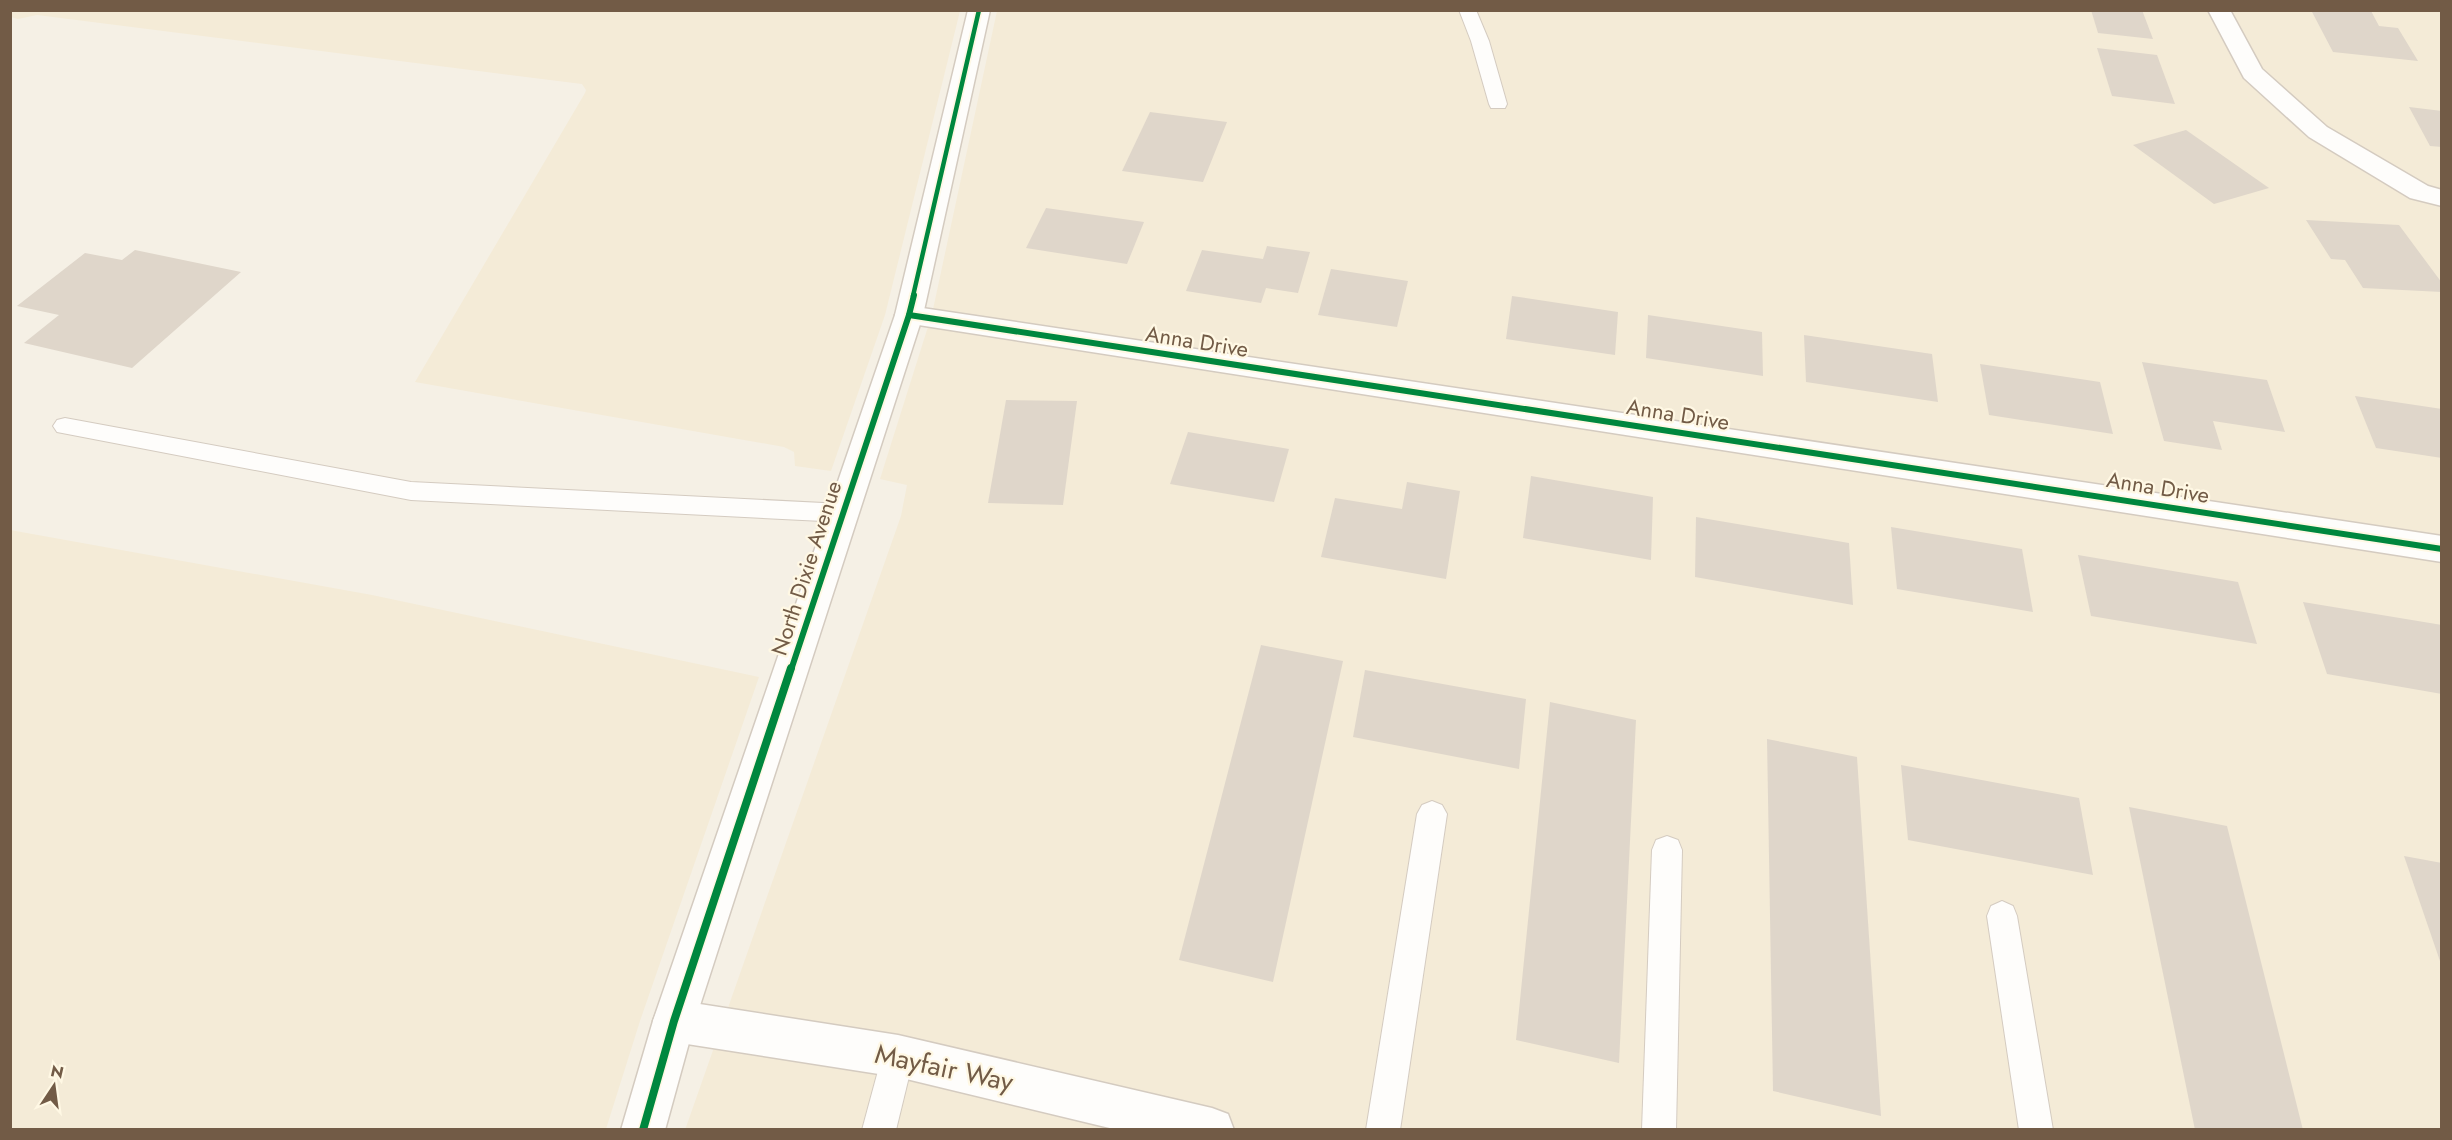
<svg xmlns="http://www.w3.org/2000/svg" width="2452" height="1140" viewBox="0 0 2452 1140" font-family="Jost,sans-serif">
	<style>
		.residential { fill: #f4ebd7 }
		.building { fill: #dfd6ca }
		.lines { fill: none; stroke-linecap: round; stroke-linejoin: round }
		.service-casing { stroke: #d4cbc0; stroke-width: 2 }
		.minor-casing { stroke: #d4cbc0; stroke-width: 3 }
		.tertiary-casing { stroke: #d4cbc0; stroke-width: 3 }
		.service { fill: #fefdfb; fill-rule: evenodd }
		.minor { fill: #fefdfb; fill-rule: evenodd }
		.tertiary { fill: #fefdfb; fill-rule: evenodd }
		.cycleway-far2-casing { stroke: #fff8e4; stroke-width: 8 }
		.cycleway-far1-casing { stroke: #fff8e4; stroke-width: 10 }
		.cycleway-casing { stroke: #fff8e4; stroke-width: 11 }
		.cycleway-far2 { stroke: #00873e; stroke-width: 4.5 }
		.cycleway-far1 { stroke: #00873e; stroke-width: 6 }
		.cycleway { stroke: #00873e; stroke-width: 8 }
		.labels { text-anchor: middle; stroke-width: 4.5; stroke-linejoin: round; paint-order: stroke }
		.street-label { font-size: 22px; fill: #725b46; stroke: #fff8e4 }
		.near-street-label { font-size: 27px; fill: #725b46; stroke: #fff8e4 }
	</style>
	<rect width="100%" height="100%" fill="#f5f0e5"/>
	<g class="residential">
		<path d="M10,11L11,10L960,11L885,315L831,471L795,466L794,452L784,447L415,382L585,93L586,90L582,84L37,15L18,19L11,17Z"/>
		<path d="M997,11H2441V1129L685,1130L901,516L907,485L880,479L932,314Z"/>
		<path d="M10,530L372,595L759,677L640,1021L606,1129H11Z"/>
	</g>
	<g class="building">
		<path d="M2091,10H2142L2153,39L2098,33Z"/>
		<path d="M2311,10L2371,11L2379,26L2398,28L2418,61L2333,52Z"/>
		<path d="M2097,48L2157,55L2175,104L2112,96Z"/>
		<path d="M2409,107L2442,111V147L2430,146Z"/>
		<path d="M1150,112L1227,122L1203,182L1122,171Z"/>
		<path d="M2186,130L2269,188L2214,204L2133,145Z"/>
		<path d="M1046,208L1144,222L1127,264L1026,248Z"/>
		<path d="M2306,220L2399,225L2442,283V292L2363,288L2345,260L2331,259Z"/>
		<path d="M1267,246L1310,252L1298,293L1266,288L1261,303L1186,291L1202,250L1263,259Z"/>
		<path d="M135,250L241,272L132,368L24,343L59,315L17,306L85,253L122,260Z"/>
		<path d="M1331,269L1408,281L1397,327L1318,315Z"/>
		<path d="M1512,296L1618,312L1615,355L1506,339Z"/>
		<path d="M1648,315L1762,332L1763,376L1646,358Z"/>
		<path d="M1804,335L1932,354L1938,402L1806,382Z"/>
		<path d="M2142,362L2267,380L2285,432L2213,421L2222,450L2164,441Z"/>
		<path d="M1980,364L2100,382L2113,434L1989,415Z"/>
		<path d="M2355,396L2442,409V458L2376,448Z"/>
		<path d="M1006,400L1077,401L1063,505L988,503Z"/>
		<path d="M1188,432L1289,449L1274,502L1170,484Z"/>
		<path d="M1531,476L1653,497L1651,560L1523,538Z"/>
		<path d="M1407,482L1460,491L1446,579L1321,557L1335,498L1402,509Z"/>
		<path d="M1696,517L1849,543L1853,605L1695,577Z"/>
		<path d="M1891,527L2022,549L2033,612L1897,589Z"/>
		<path d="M2078,555L2238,582L2257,644L2091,616Z"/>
		<path d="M2303,602L2442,625V694L2327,674Z"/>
		<path d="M1261,645L1343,661L1273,982L1179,960Z"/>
		<path d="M1365,670L1526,699L1519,769L1353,737Z"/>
		<path d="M1550,702L1636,720L1619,1063L1516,1040Z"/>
		<path d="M1767,739L1857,757L1881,1116L1773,1091Z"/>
		<path d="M1901,765L2079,798L2093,875L1908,840Z"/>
		<path d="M2129,807L2227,826L2303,1130H2195Z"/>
		<path d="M2404,856L2442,863V964H2441Z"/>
	</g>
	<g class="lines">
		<defs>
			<g id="service">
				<path d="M1459,10H1476L1489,41L1507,104L1505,108H1491L1489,104L1471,41Z"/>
				<path d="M65,418L411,482L843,504L852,506L855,513L852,520L843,522L411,500L57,432L53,426L57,420Z"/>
				<path d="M1432,801L1442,805L1447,814L1400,1130H1366L1417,814L1422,805Z"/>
				<path d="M1667,836L1678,840L1682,850L1676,1130H1642L1652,850L1656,840Z"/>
				<path d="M2002,901L2013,906L2017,916L2053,1130H2019L1987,916L1991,906Z"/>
				<path d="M898,1040L910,1044L914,1056L896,1130H862L882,1056L886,1044Z"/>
			</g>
			<g id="minor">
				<path d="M2208,10H2230L2262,69L2327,127L2428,186L2442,190V206L2410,198L2309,137L2244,78Z"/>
				<path d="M909,306L2442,536V562L899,322L895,315L899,308Z"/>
				<path d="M674,1000L898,1035L1212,1108L1228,1114L1234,1130H1118L898,1077L674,1042L659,1036L653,1021L659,1006Z"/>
			</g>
			<path id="tertiary" d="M968,10H990L923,315L695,1021L665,1130H621L653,1021L895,315Z"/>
		</defs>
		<use href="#service" class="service-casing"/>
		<use href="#minor" class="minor-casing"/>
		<use href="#tertiary" class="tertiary-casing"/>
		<use href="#service" class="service"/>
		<use href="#minor" class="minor"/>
		<use href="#tertiary" class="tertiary"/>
		<defs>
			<path id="cycleway-far2" d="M913,296L979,10"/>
			<g id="cycleway-far1">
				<path d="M909,315L2442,549"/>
				<path d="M791,670L909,315L914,295"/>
			</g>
			<path id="cycleway" d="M643,1130L674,1021L791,668"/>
		</defs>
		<use href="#cycleway-far2" class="cycleway-far2-casing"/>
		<use href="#cycleway-far1" class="cycleway-far1-casing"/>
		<use href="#cycleway" class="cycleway-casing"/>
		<use href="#cycleway-far2" class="cycleway-far2"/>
		<use href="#cycleway-far1" class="cycleway-far1"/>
		<use href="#cycleway" class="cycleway"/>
	</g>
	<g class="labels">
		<g class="street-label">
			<text transform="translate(1197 341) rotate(9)" y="8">Anna Drive</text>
			<text transform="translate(1678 414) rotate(9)" y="8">Anna Drive</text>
			<text transform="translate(2158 487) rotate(9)" y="8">Anna Drive</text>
			<text transform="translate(806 568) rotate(-72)" y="8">North Dixie Avenue</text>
		</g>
		<g class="near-street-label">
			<text transform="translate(944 1068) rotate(12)" y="9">Mayfair Way</text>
		</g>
	</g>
	<rect width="2452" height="1140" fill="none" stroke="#725b46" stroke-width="24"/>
	<g transform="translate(54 1086) rotate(13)" stroke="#fff8e4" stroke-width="4.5" paint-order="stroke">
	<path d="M0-4.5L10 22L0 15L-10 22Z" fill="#725b46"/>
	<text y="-9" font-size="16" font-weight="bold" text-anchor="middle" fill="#725b46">N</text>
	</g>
</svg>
